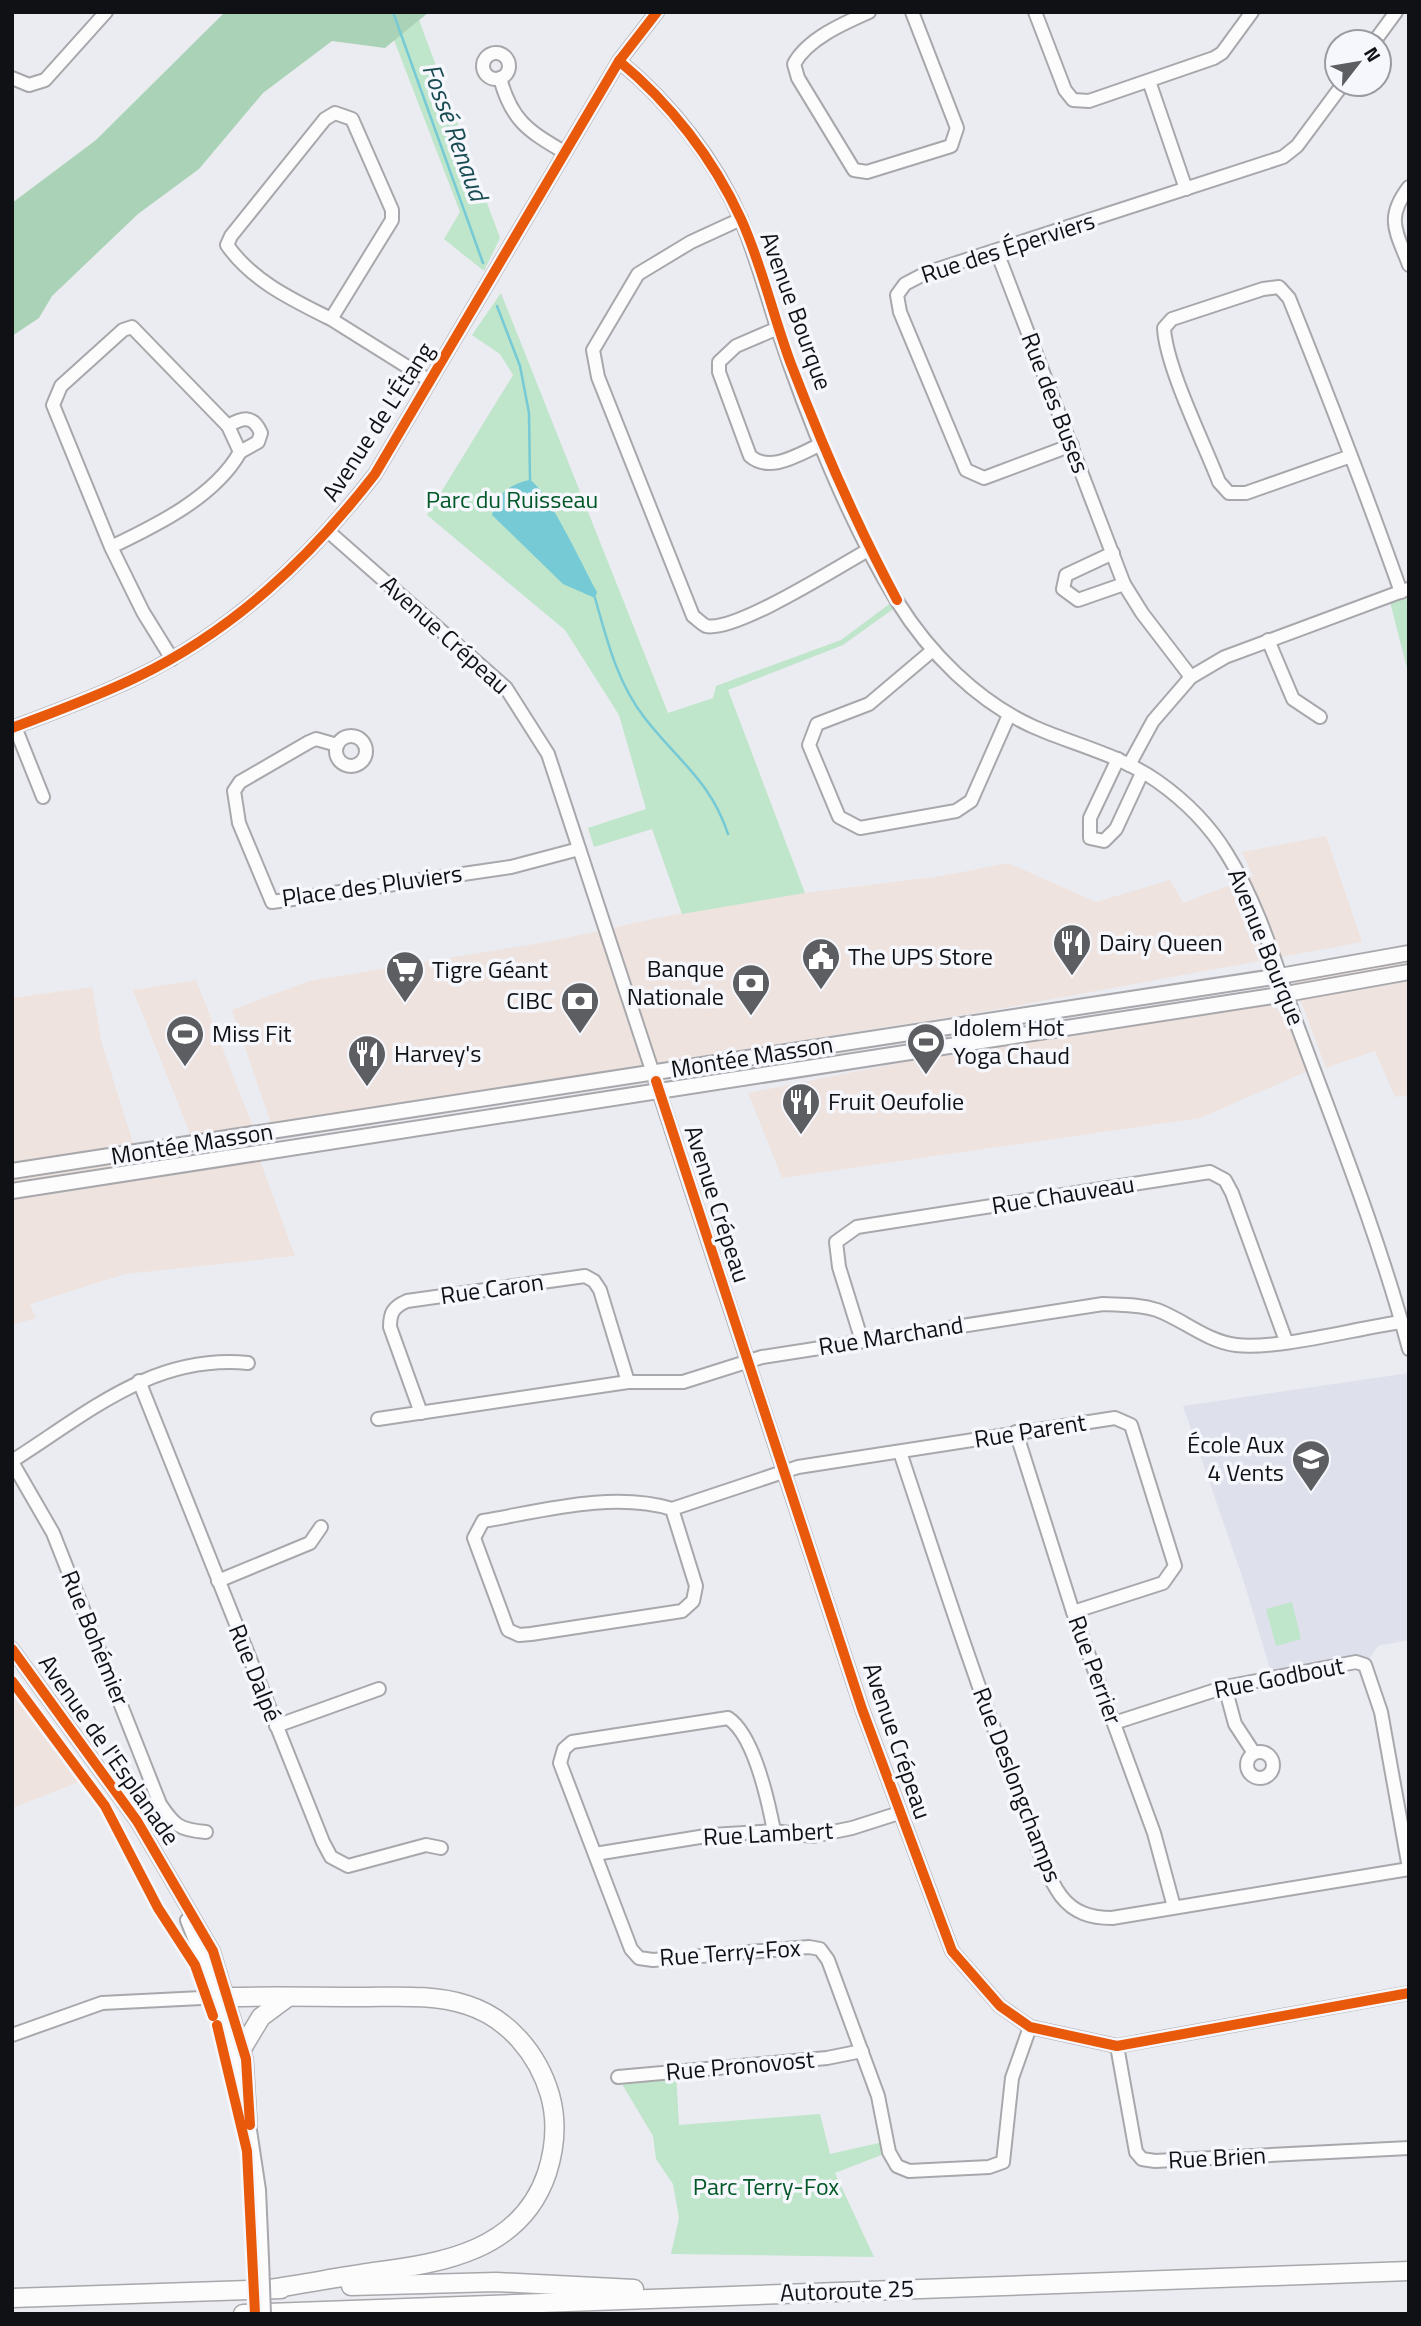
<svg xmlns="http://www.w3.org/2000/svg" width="1421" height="2326" viewBox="0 0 1421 2326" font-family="'Titillium Web',sans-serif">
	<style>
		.commercial { fill: #eee3de }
		.built { fill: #dee0ec }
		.green { fill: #bfe5ca }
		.forest { fill: #aad2b6 }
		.water { fill: #76cad6 }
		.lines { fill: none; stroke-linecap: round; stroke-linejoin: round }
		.stream { stroke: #76cad6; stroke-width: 2.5 }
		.minor-casing { stroke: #a8a8ac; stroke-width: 16 }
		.major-casing { stroke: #a8a8ac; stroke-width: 18 }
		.highway-casing { stroke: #a8a8ac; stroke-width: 21 }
		.minor { stroke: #fcfcfd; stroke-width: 12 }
		.major { stroke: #fcfcfd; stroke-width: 14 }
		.highway { stroke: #fcfcfd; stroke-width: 18 }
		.minor-bridge-casing { stroke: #a8a8ac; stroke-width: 16; stroke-linecap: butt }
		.minor-bridge { stroke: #fcfcfd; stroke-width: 12 }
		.cycleway-casing { stroke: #f6f7fd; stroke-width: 15 }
		.cycleway { stroke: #e8590c; stroke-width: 10 }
		.labels { text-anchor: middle; stroke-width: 7; stroke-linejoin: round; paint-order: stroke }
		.street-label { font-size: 24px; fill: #101114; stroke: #f6f7fd }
		.park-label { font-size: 24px; fill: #015827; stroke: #f6f7fd }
		.poi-label { font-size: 24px; fill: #101114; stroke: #f6f7fd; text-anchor: start }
		.water-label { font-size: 26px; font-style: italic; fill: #194c52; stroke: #f6f7fd }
	</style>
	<rect width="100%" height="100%" fill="#ebecf1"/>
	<g class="commercial">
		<path d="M1326,836L1362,942L982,1012L271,1123L232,1010L309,981L547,942L672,915L805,893L942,876L1008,863L1096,902L1170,880L1183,903L1253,876L1242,852Z"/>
		<path d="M1409,961V1095L1395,1097L1375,1051L1326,1068L1293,980Z"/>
		<path d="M196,980L262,1150L200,1159L133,990Z"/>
		<path d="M92,987L102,1044L141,1168L259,1158L295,1256L125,1274L30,1304L36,1318L12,1325V998Z"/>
		<path d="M1279,988L1310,1070L1200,1118L782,1178L748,1093Z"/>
		<path d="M12,1688L81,1781L12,1808Z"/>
	</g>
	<path class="built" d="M1409,1373V1640L1378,1646L1365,1665L1273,1679L1243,1579L1183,1406Z"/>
	<g class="green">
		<path d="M419,20L500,238L484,271L444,239L460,212L394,40Z"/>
		<path d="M501,293L668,713L713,698L716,686L841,640L892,602L896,607L843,645L728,690L805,893L682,914L652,829L594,847L588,828L646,809L619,715L565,630L427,515L513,375L500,354L472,335Z"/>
		<path d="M1409,587V676L1388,594Z"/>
		<path d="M1292,1602L1301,1639L1276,1646L1266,1609Z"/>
		<path d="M676,2071L679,2125L820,2114L830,2154L883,2142L884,2154L835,2173L874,2257L671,2254L679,2218L673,2184L656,2159L653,2136L619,2079Z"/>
	</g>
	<path class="forest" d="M225,12H429L385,48L332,41L263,93L199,169L138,214L52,296L39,318L12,336V203L96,140Z"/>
	<path class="water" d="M530,480C547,489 584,569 597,592L595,598L563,584L492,515C495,495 511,483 530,480Z"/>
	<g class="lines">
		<g class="stream">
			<path d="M393,12L483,263"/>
			<path d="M497,306L520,366L529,413L530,480"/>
			<path d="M595,598C607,640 617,682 644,717C676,759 711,781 728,834"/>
		</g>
		<defs>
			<g id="minor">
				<path d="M869,12C844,23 807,39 794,64L798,78L854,170L867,172L951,146L957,128L912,12"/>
				<path d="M1035,12L1065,90L1073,100L1089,101L1214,58L1222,53L1252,12"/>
				<path d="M1374,42L1396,12"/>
				<circle cx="496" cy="66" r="13"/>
				<path d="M619,61C670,103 716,160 742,222C756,256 766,292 777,327C806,415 849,522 897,601C929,653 978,702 1034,727C1075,745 1120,755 1157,781C1184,800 1210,826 1227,854C1259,905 1276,966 1296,1022C1336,1130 1379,1237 1409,1349"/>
				<path d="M12,78L29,85L45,80L106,12"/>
				<path d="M500,78C511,120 528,131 564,152"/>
				<path d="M1149,81L1186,189"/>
				<path d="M1409,187C1385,218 1396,231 1409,265"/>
				<path d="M741,219L691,242L638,274L593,350L598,377L693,616C697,619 702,624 706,626C735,633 841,565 870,549"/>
				<path d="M997,252L1124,584L1142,613L1191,677"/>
				<path d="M331,319C293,300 252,281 227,245L231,236L325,119L335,113L352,119L392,210V220L331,319L430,381"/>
				<path d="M778,328L736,346L719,362V372L750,456C771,474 800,453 822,444"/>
				<path d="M228,426C243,417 253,415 261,433L258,442L240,452"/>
				<path d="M1072,445L984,478L966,470L900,312L897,295L905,284L926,273L1283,157L1297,146L1343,84"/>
				<path d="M1351,456L1246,493H1229L1219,482C1204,443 1166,367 1164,328L1172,319L1263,289L1279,287L1289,298C1328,395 1366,493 1401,592"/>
				<path d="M329,532L506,688L548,754L862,1709L952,1951L1000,2006L1030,2027L1117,2046L1409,1993"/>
				<path d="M111,547C155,526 215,497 240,452L228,426L132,327L123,330L61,386L53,405L111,547L143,612L172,659"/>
				<path d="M1113,553L1066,575L1063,589L1078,600L1124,584"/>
				<path d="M1268,640L1293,699L1320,717"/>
				<path d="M933,650L869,704L817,724L809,745L839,817L860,828L956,811L971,801L1009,715"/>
				<path d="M15,727L43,797"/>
				<path d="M12,728C54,712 96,697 137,677C234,630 309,559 375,474L619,61L657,12"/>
				<circle cx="351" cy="751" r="15"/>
				<path d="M337,745L316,739L309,742L240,782L234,791L239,823L272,902L511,867L579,849"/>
				<path d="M1118,759L1090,818V838L1104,841L1116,829L1142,773"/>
				<path d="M1129,765L1153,721L1191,677L1225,657L1408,589"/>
				<path d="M862,1341L839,1267L836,1242L857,1227L1210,1172L1225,1180L1232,1193L1286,1341"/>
				<path d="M139,1381L323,1842L331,1857L348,1866L426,1845L441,1848"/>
				<path d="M421,1413L390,1327C390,1313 393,1307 407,1301L585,1276L594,1281L600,1290L628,1382"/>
				<path d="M378,1419L628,1382H683L762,1357L1103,1304C1121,1305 1139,1304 1157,1310C1184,1320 1206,1341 1236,1345C1278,1350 1356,1328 1402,1322"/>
				<path d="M1016,1432L1073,1612L1154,1833L1174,1907"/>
				<path d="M900,1452C938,1566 975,1681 1018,1793C1030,1824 1042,1870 1061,1896C1074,1913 1091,1918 1112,1918L1409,1869"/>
				<path d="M12,1461C88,1413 153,1354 248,1363"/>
				<path d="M12,1462L53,1533L160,1804C174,1825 179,1830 206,1832"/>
				<path d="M672,1509C613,1491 542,1511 483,1521L474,1538L508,1630L519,1635L531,1634L682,1611L693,1601L696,1586L672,1509L798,1467L1115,1418L1131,1425L1175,1566L1163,1583L1073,1612"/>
				<path d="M218,1581L310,1543L321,1527"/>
				<path d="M12,1649L137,1821L213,1951L246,2059L250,2125"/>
				<path d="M1225,1687L1235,1724L1254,1753"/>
				<path d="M1114,1723L1225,1687L1356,1662L1365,1665L1381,1712L1409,1868"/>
				<path d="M276,1726L379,1689"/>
				<circle cx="1260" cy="1765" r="13"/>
				<path d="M774,1831C768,1800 754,1735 728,1718L572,1742L564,1749L560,1763L631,1949L639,1958L653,1960L809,1947L820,1949L828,1960L878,2096L889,2152L897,2166L909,2171L989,2167L1003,2162L1012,2078L1030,2027"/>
				<path d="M595,1854L712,1835L774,1831L813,1836L852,1828L899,1813"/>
				<path d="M187,1920L217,1997L242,2096"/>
				<path d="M12,2035L102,2003L221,1997"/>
				<path d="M1117,2046L1136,2152L1142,2159L1155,2161L1409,2148"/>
				<path d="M618,2077L827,2058L862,2051"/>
				<path d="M248,2117L259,2190L262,2259"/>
			</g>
			<g id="major">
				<path d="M12,1171L1280,976L1409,953"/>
				<path d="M12,1191L1286,994L1409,972"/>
			</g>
			<g id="highway">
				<path d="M229,1997C273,1996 317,1997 361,1997C396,1997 433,1994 467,2005C508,2018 538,2054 550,2095C557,2120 555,2148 547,2173C521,2250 444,2263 374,2272C339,2277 304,2284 269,2289"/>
				<path d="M243,2047L261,2017L288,1997"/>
				<path d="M351,2286L496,2282L634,2289"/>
				<path d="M12,2298L281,2289"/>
				<path d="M243,2314L1409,2271"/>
			</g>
		</defs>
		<use href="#minor" class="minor-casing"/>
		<use href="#major" class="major-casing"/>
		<use href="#highway" class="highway-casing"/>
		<use href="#minor" class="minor"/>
		<use href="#major" class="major"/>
		<use href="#highway" class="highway"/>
		<defs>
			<path id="minor-bridge" d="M262,2259L264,2314"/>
		</defs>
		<use href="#minor-bridge" class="minor-bridge-casing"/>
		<use href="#minor-bridge" class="minor-bridge"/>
		<defs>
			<g id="cycleway">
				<path d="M619,61C670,103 713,158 741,219C762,265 773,316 791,364C822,445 856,524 897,600"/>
				<path d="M12,728C54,712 96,697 137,677C234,630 309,559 375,474L619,61L657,12"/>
				<path d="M656,1081L862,1709L952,1951L1000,2006L1030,2027L1117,2046L1409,1993"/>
				<path d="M12,1649L137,1821L213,1951L246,2059L250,2125"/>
				<path d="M12,1681L105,1806L158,1908L195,1965L213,2016"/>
				<path d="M217,2025L247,2151L255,2314"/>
			</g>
		</defs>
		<use href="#cycleway" class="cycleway-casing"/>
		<use href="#cycleway" class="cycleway"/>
	</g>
	<defs>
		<symbol id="restaurant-pin" viewBox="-11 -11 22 30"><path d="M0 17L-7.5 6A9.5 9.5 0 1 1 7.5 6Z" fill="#5d5e61" stroke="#f6f7fd"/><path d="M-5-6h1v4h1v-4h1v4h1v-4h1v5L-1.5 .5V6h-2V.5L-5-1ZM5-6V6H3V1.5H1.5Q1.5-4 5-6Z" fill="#fff"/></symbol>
		<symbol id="civic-pin" viewBox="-11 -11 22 30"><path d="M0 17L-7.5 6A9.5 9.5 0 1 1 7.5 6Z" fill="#5d5e61" stroke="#f6f7fd"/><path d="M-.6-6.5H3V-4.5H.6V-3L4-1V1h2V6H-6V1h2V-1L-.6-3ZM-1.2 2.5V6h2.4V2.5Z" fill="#fff"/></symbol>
		<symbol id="supermarket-pin" viewBox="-11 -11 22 30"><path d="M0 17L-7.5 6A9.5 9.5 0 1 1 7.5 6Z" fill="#5d5e61" stroke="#f6f7fd"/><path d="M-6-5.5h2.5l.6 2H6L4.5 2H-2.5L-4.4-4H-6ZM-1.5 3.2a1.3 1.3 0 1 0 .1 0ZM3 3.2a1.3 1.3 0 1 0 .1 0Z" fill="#fff"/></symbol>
		<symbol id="bank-pin" viewBox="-11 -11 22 30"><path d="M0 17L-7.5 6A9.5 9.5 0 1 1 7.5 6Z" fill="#5d5e61" stroke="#f6f7fd"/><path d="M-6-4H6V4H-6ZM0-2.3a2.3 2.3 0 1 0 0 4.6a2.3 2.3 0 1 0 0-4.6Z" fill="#fff"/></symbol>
		<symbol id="stadium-pin" viewBox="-11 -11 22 30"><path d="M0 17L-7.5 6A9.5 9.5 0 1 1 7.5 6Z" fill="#5d5e61" stroke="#f6f7fd"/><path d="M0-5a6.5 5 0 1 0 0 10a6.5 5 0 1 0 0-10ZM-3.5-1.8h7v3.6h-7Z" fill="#fff"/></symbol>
		<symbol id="school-pin" viewBox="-11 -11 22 30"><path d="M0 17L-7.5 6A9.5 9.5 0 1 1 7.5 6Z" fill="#5d5e61" stroke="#f6f7fd"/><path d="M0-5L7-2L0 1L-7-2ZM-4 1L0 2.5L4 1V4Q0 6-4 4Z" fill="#fff"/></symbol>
	</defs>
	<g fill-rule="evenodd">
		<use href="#restaurant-pin" x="1050" y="921" width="44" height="60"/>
		<use href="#civic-pin" x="799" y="935" width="44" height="60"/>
		<use href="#supermarket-pin" x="383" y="948" width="44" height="60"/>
		<use href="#bank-pin" x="729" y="961" width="44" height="60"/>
		<use href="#bank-pin" x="558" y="979" width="44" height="60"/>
		<use href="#stadium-pin" x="163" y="1012" width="44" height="60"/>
		<use href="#stadium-pin" x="904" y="1020" width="44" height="60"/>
		<use href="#restaurant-pin" x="345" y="1032" width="44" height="60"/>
		<use href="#restaurant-pin" x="779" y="1080" width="44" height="60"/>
		<use href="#school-pin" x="1289" y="1437" width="44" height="60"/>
	</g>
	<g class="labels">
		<g class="street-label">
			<text transform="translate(1008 248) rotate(-18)" y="8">Rue des Éperviers</text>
			<text transform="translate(796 311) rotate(70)" y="8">Avenue Bourque</text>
			<text transform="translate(1055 403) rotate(69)" y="8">Rue des Buses</text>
			<text transform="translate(378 422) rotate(-57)" y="8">Avenue de L'Étang</text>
			<text transform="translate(445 635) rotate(42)" y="8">Avenue Crépeau</text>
			<text transform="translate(372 886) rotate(-8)" y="8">Place des Pluviers</text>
			<text transform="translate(1266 947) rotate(68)" y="8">Avenue Bourque</text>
			<text transform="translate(752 1057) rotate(-9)" y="8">Montée Masson</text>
			<text transform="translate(192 1144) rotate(-9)" y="8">Montée Masson</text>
			<text transform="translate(1063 1195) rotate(-9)" y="8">Rue Chauveau</text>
			<text transform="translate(717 1204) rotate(72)" y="8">Avenue Crépeau</text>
			<text transform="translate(492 1289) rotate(-8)" y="8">Rue Caron</text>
			<text transform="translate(891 1336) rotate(-9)" y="8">Rue Marchand</text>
			<text transform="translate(1030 1431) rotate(-9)" y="8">Rue Parent</text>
			<text transform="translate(95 1638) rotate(68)" y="8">Rue Bohémier</text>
			<text transform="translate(1095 1670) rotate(70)" y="8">Rue Perrier</text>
			<text transform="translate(255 1673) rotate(68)" y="8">Rue Dalpé</text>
			<text transform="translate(1279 1678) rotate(-11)" y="8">Rue Godbout</text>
			<text transform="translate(897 1741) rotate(71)" y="8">Avenue Crépeau</text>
			<text transform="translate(109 1750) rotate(55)" y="8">Avenue de l'Esplanade</text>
			<text transform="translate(1017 1785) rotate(69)" y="8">Rue Deslongchamps</text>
			<text transform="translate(768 1834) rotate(-3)" y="8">Rue Lambert</text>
			<text transform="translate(730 1953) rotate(-4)" y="8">Rue Terry-Fox</text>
			<text transform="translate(740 2066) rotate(-5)" y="8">Rue Pronovost</text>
			<text transform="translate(1217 2158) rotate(-3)" y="8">Rue Brien</text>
			<text transform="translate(847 2291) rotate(-2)" y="8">Autoroute 25</text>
		</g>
		<g class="park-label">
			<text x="512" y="508">Parc du Ruisseau</text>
			<text x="766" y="2195">Parc Terry-Fox</text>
		</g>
		<g class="poi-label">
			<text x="1099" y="951">Dairy Queen</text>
			<text x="848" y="965">The UPS Store</text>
			<text x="724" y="977" text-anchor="end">Banque<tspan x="724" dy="28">Nationale</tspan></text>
			<text x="432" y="978">Tigre Géant</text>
			<text x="553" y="1009" text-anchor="end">CIBC</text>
			<text x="953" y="1036">Idolem Hot<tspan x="953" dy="28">Yoga Chaud</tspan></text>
			<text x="212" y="1042">Miss Fit</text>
			<text x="394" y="1062">Harvey's</text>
			<text x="828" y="1110">Fruit Oeufolie</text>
			<text x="1284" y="1453" text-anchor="end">École Aux<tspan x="1284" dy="28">4 Vents</tspan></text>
		</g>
		<g class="water-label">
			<text transform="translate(455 132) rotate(70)" y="9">Fossé Renaud</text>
		</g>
	</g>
	<rect width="1421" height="2326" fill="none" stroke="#101114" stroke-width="28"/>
	<g transform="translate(1358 63) rotate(59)"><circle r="33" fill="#f6f7fd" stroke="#9a9ba0" stroke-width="2"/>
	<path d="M0-5L12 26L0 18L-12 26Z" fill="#5d5e61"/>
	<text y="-10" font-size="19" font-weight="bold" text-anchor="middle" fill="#101114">N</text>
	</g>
</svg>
